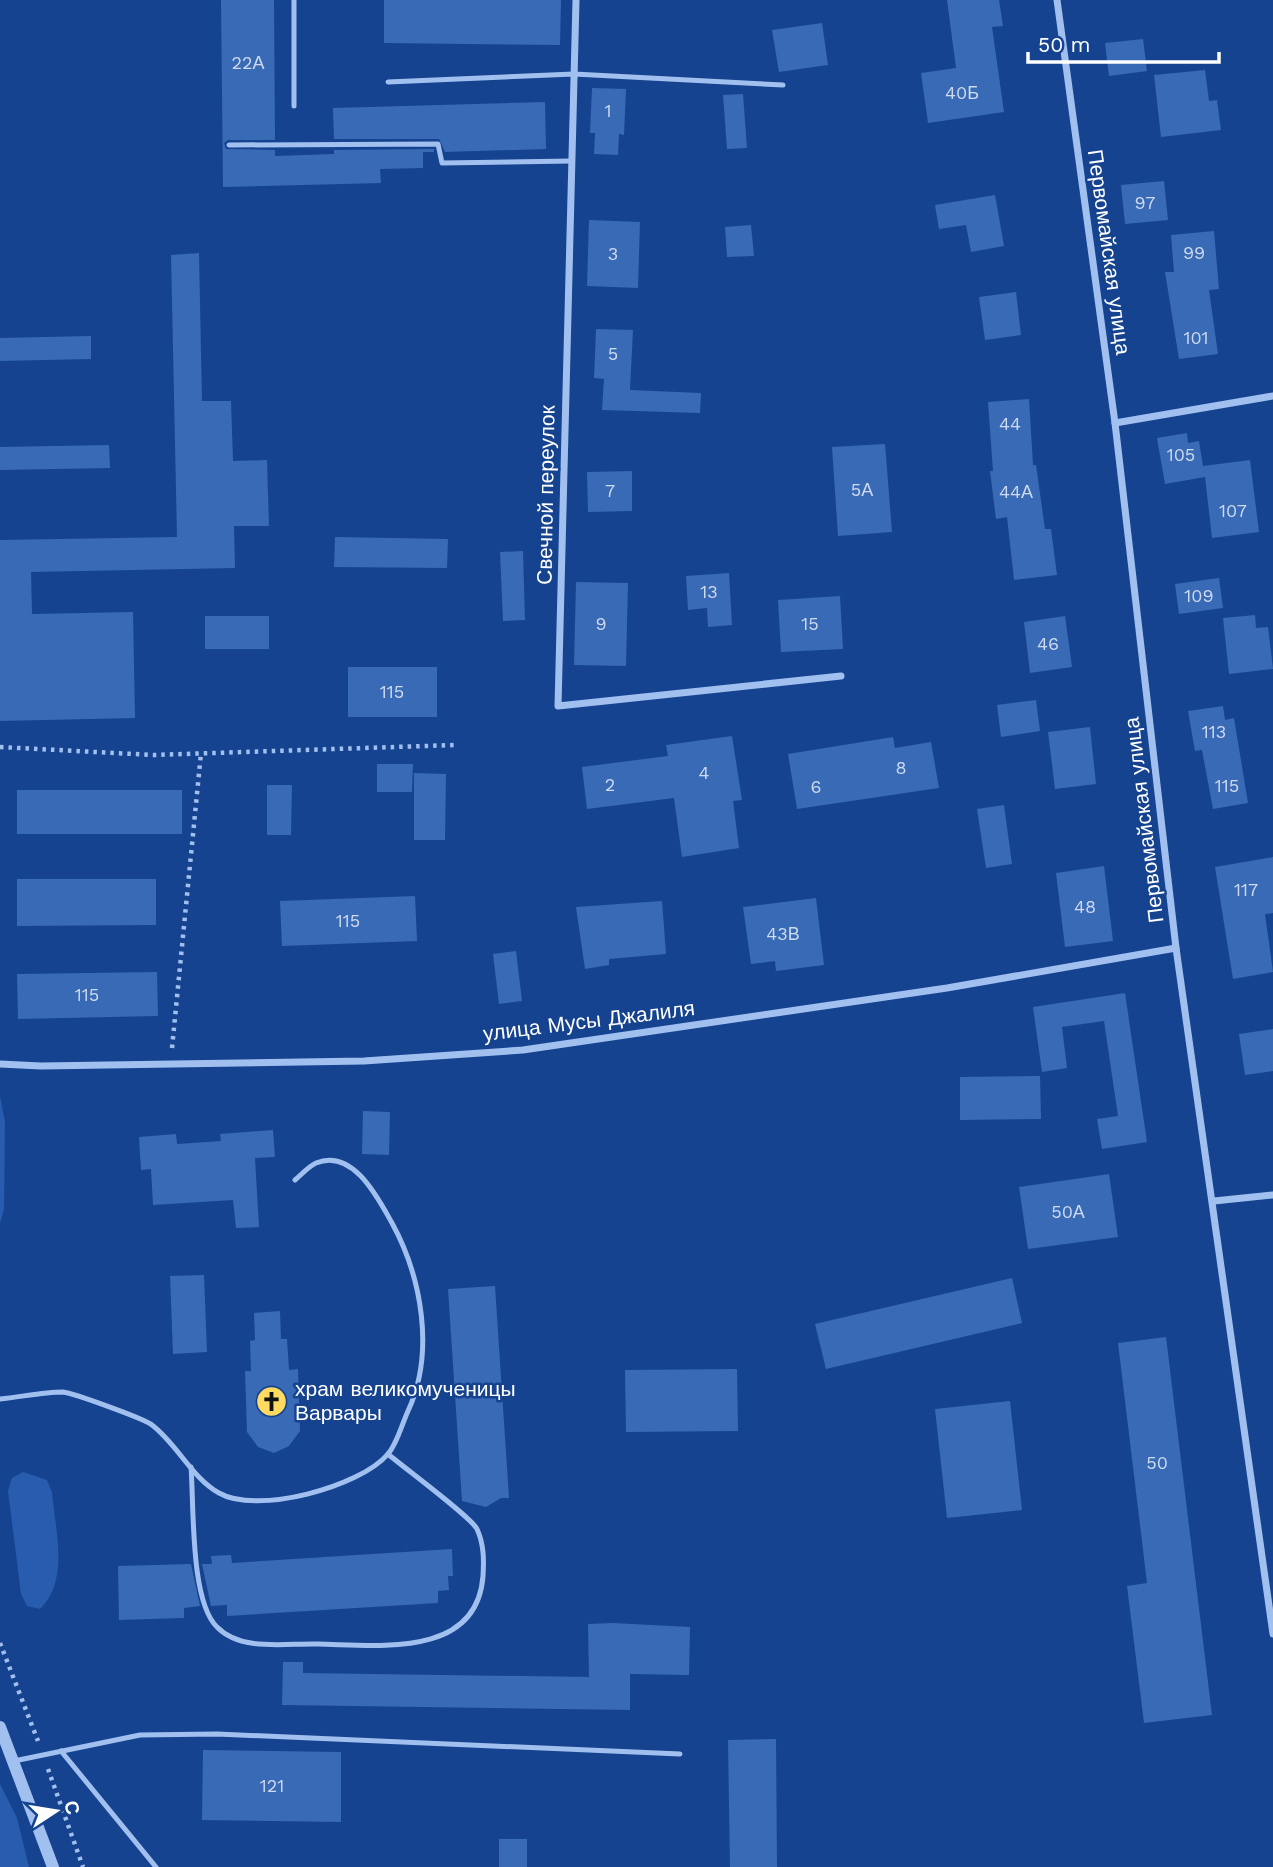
<svg xmlns="http://www.w3.org/2000/svg" width="1273" height="1867" viewBox="0 0 1273 1867" font-family="'Work Sans',sans-serif">
	<style>
		.green { fill: #275cae }
		.building { fill: #396ab6 }
		.lines { fill: none; stroke-linecap: round; stroke-linejoin: round }
		.path { stroke: #a1c0f0; stroke-width: 4.5; stroke-dasharray: 3.5 5; stroke-linecap: butt }
		.service { stroke: #a1c0f0; stroke-width: 5 }
		.minor { stroke: #a1c0f0; stroke-width: 7 }
		.tertiary { stroke: #a1c0f0; stroke-width: 12 }
		.labels { text-anchor: middle; stroke-width: 5; stroke-linejoin: round; paint-order: stroke }
		.number-label { font-size: 18px; fill: #cedaed }
		.street-label { font-size: 21px; fill: #fff; stroke: #15438f }
		.poi-label { font-size: 21px; fill: #fff; stroke: #15438f; text-anchor: start }
	</style>
	<rect width="100%" height="100%" fill="#15438f"/>
	<g class="green">
		<path d="M0,1096L5,1122L4,1209L0,1223Z"/>
		<path d="M23,1472L47,1480L52,1492C55,1529 70,1580 40,1609L27,1606L21,1594L8,1491L12,1478Z"/>
		<path d="M0,1784L17,1818L29,1867H0Z"/>
	</g>
	<g class="building">
		<path d="M221,0H274L275,140H228L224,143L226,149L275,150V156L334,154V150L434,149V152H423V168L380,169L381,183L223,187Z"/>
		<path d="M384,0H561L560,45L384,43Z"/>
		<path d="M947,0H999L1003,26L992,27L1004,112L928,123L921,73L956,68Z"/>
		<path d="M822,23L828,65L779,72L772,30Z"/>
		<path d="M1143,39L1147,71L1109,76L1105,43Z"/>
		<path d="M1205,70L1209,101L1217,100L1221,130L1161,137L1154,75Z"/>
		<path d="M592,88L626,89L624,135L619,134L618,155L594,154L595,133H590Z"/>
		<path d="M743,94L747,148L727,149L723,95Z"/>
		<path d="M545,102L546,149L445,152L439,139H334L333,108Z"/>
		<path d="M1164,181L1168,220L1125,224L1121,185Z"/>
		<path d="M995,195L1004,246L971,252L966,225L939,229L935,205Z"/>
		<path d="M589,220L640,222L638,288L587,286Z"/>
		<path d="M751,225L754,256L727,257L725,227Z"/>
		<path d="M1214,231L1219,289L1209,290L1218,354L1179,359L1165,272H1174L1171,235Z"/>
		<path d="M199,253L202,401H231L233,461L267,460L269,526H234L235,568L31,572L32,614L133,612L135,718L0,721V540L177,537L171,255Z"/>
		<path d="M1016,292L1021,335L985,340L979,297Z"/>
		<path d="M596,329L633,330L630,390L701,393L700,413L602,410L604,379L594,378Z"/>
		<path d="M91,336V359L0,361V338Z"/>
		<path d="M1029,399L1033,465H1036L1045,529H1051L1057,575L1014,580L1007,517L996,519L990,471H993L988,402Z"/>
		<path d="M1187,433L1188,443L1199,441L1203,466L1250,460L1259,532L1212,538L1205,477L1165,484L1157,438Z"/>
		<path d="M885,444L892,532L838,536L832,447Z"/>
		<path d="M109,445L110,468L0,470V447Z"/>
		<path d="M632,471V511L588,512L587,472Z"/>
		<path d="M335,537L448,539L447,568L334,567Z"/>
		<path d="M523,551L525,620L503,621L500,552Z"/>
		<path d="M729,573L732,625L708,627L707,608L688,610L686,576Z"/>
		<path d="M1219,578L1223,608L1179,614L1175,584Z"/>
		<path d="M576,582L628,583L626,666L574,665Z"/>
		<path d="M840,596L843,649L781,652L778,600Z"/>
		<path d="M1255,615L1256,628L1268,627L1273,669L1229,674L1223,618Z"/>
		<rect x="205" y="616" width="64" height="33"/>
		<path d="M1065,616L1072,667L1030,673L1024,622Z"/>
		<rect x="348" y="667" width="89" height="50"/>
		<path d="M1036,700L1040,731L1001,737L997,705Z"/>
		<path d="M1223,706L1225,720L1234,718L1248,803L1213,809L1202,750L1195,751L1188,711Z"/>
		<path d="M1090,727L1096,784L1055,789L1048,732Z"/>
		<path d="M732,736L742,800L733,801L739,848L682,857L674,798L587,809L582,767L668,756L666,745Z"/>
		<path d="M893,737L895,748L931,742L939,788L797,809L788,754Z"/>
		<path d="M377,764H413L412,792H377Z"/>
		<path d="M414,773L446,774L445,840H414Z"/>
		<path d="M267,785H292L291,835H267Z"/>
		<rect x="17" y="790" width="165" height="44"/>
		<path d="M1004,805L1012,864L986,868L977,809Z"/>
		<path d="M1273,857V913L1265,914L1273,972L1233,979L1215,867Z"/>
		<path d="M1104,866L1113,941L1065,947L1056,873Z"/>
		<path d="M17,879H156V925L17,926Z"/>
		<path d="M415,896L417,941L282,946L280,901Z"/>
		<path d="M816,898L824,965L776,971L775,961L751,964L743,907Z"/>
		<path d="M662,901L666,954L609,959V965L585,969L576,907Z"/>
		<path d="M516,951L522,1001L499,1004L493,954Z"/>
		<path d="M157,972L158,1016L18,1019L17,974Z"/>
		<path d="M1125,993L1147,1142L1102,1149L1097,1119L1118,1116L1104,1021L1062,1027L1067,1068L1042,1072L1033,1007Z"/>
		<path d="M1273,1029V1071L1245,1075L1239,1034Z"/>
		<path d="M1040,1076L1041,1119L960,1120V1077Z"/>
		<path d="M363,1111L390,1112L389,1155L362,1154Z"/>
		<path d="M273,1130L275,1157L255,1158L259,1227L236,1228L233,1200L153,1205L151,1169L141,1170L139,1137L176,1134L177,1144L221,1141L220,1134Z"/>
		<path d="M1109,1174L1118,1237L1028,1249L1019,1187Z"/>
		<path d="M204,1275L207,1352L173,1354L170,1276Z"/>
		<path d="M1012,1278L1022,1323L826,1369L815,1324Z"/>
		<path d="M495,1286L509,1498H501L486,1507L462,1501L448,1289Z"/>
		<path d="M280,1311L281,1339H287L289,1370L298,1369L300,1431L289,1446L274,1453L258,1447L247,1432L245,1371H251L250,1341L255,1340L254,1313Z"/>
		<path d="M1166,1337L1212,1715L1144,1723L1127,1586L1147,1583L1118,1343Z"/>
		<path d="M737,1369L738,1431L626,1432L625,1370Z"/>
		<path d="M1010,1401L1022,1510L947,1518L935,1409Z"/>
		<path d="M452,1549L453,1576H448L449,1590L438,1591V1603L227,1616V1605L211,1606L202,1564H212L211,1556L231,1555L232,1563Z"/>
		<path d="M191,1564L200,1606L184,1608V1618L119,1620L118,1566Z"/>
		<path d="M613,1623L690,1627L689,1675L630,1674V1710L282,1705L283,1662H303V1673L589,1677L588,1624Z"/>
		<path d="M776,1739L777,1867H730L728,1740Z"/>
		<path d="M203,1750L341,1752V1822L202,1820Z"/>
		<rect x="499" y="1839" width="28" height="28"/>
	</g>
	<g class="lines">
		<g class="path">
			<path d="M0,747L153,755L455,745"/>
			<path d="M172,1048L201,753"/>
			<path d="M0,1643L38,1741"/>
			<path d="M48,1769L83,1867"/>
		</g>
		<g class="service">
			<path d="M388,82L574,74L783,85"/>
			<path d="M294,106V0"/>
			<path d="M229,145L438,144L442,163L572,161"/>
			<path d="M0,1399C21,1397 43,1392 63,1392C73,1393 145,1419 152,1425C177,1444 192,1478 219,1493C257,1515 360,1487 388,1454C397,1444 402,1424 408,1411C435,1353 422,1278 392,1223C378,1198 353,1148 316,1163C309,1166 301,1175 295,1180"/>
			<path d="M191,1467C194,1505 190,1601 217,1627C241,1652 286,1643 318,1644C377,1645 477,1659 483,1576C484,1560 484,1544 477,1529C471,1517 403,1467 388,1454"/>
			<path d="M61,1751L156,1867"/>
			<path d="M14,1761L140,1735L217,1734L680,1754"/>
		</g>
		<g class="minor">
			<path d="M576,0L558,706L841,676"/>
			<path d="M1057,0L1115,423L1176,948L1273,1634"/>
			<path d="M1115,423L1273,396"/>
			<path d="M0,1064L41,1066L364,1061L523,1050L947,988L1176,948"/>
			<path d="M1214,1201L1273,1195"/>
		</g>
		<path class="tertiary" d="M0,1727L53,1867"/>
	</g>
	<defs>
		<symbol id="church-disc" viewBox="-11 -11 22 22"><circle r="9.5" fill="#ffda60" stroke="#15438f"/><path d="M-1.2-6h2.4v3.5h3.3v2.4h-3.3V6h-2.4V-.1h-3.3v-2.4h3.3Z" fill="#111"/></symbol>
	</defs>
	<g fill-rule="evenodd">
		<use href="#church-disc" x="254" y="1384" width="35" height="35"/>
	</g>
	<g class="labels">
		<g class="number-label">
			<text x="248" y="69">22А</text>
			<text x="962" y="99">40Б</text>
			<text x="608" y="117">1</text>
			<text x="1145" y="209">97</text>
			<text x="1194" y="259">99</text>
			<text x="613" y="260">3</text>
			<text x="1196" y="344">101</text>
			<text x="613" y="360">5</text>
			<text x="1010" y="430">44</text>
			<text x="1181" y="461">105</text>
			<text x="862" y="496">5А</text>
			<text x="610" y="497">7</text>
			<text x="1016" y="498">44А</text>
			<text x="1233" y="517">107</text>
			<text x="709" y="598">13</text>
			<text x="1199" y="602">109</text>
			<text x="601" y="630">9</text>
			<text x="810" y="630">15</text>
			<text x="1048" y="650">46</text>
			<text x="392" y="698">115</text>
			<text x="1214" y="738">113</text>
			<text x="901" y="774">8</text>
			<text x="704" y="779">4</text>
			<text x="610" y="791">2</text>
			<text x="1227" y="792">115</text>
			<text x="816" y="793">6</text>
			<text x="1246" y="896">117</text>
			<text x="1085" y="913">48</text>
			<text x="348" y="927">115</text>
			<text x="783" y="940">43В</text>
			<text x="87" y="1001">115</text>
			<text x="1068" y="1218">50А</text>
			<text x="1157" y="1469">50</text>
			<text x="272" y="1792">121</text>
		</g>
		<g class="street-label">
			<text transform="translate(1109 252) rotate(82)" y="7">Первомайская улица</text>
			<text transform="translate(546 495) rotate(-89)" y="7">Свечной переулок</text>
			<text transform="translate(1144 820) rotate(-97)" y="7">Первомайская улица</text>
			<text transform="translate(589 1021) rotate(-7)" y="7">улица Мусы Джалиля</text>
		</g>
		<g class="poi-label">
			<text x="295" y="1396">храм великомученицы<tspan x="295" dy="24">Варвары</tspan></text>
		</g>
	</g>
	<g transform="translate(56 1811) rotate(78)" stroke="#15438f" stroke-width="5" paint-order="stroke">
	<path d="M0-5L12 26L0 18L-12 26Z" fill="#ffffff"/>
	<text y="-10" font-size="19" font-weight="bold" text-anchor="middle" fill="#ffffff">С</text>
	</g>
	<path d="M1028 52v10h191v-10" fill="none" stroke="#ffffff" stroke-width="3.5"/>
	<text x="1038" y="52" font-size="21" fill="#ffffff" stroke="#15438f" stroke-width="5" paint-order="stroke">50 m</text>
</svg>
